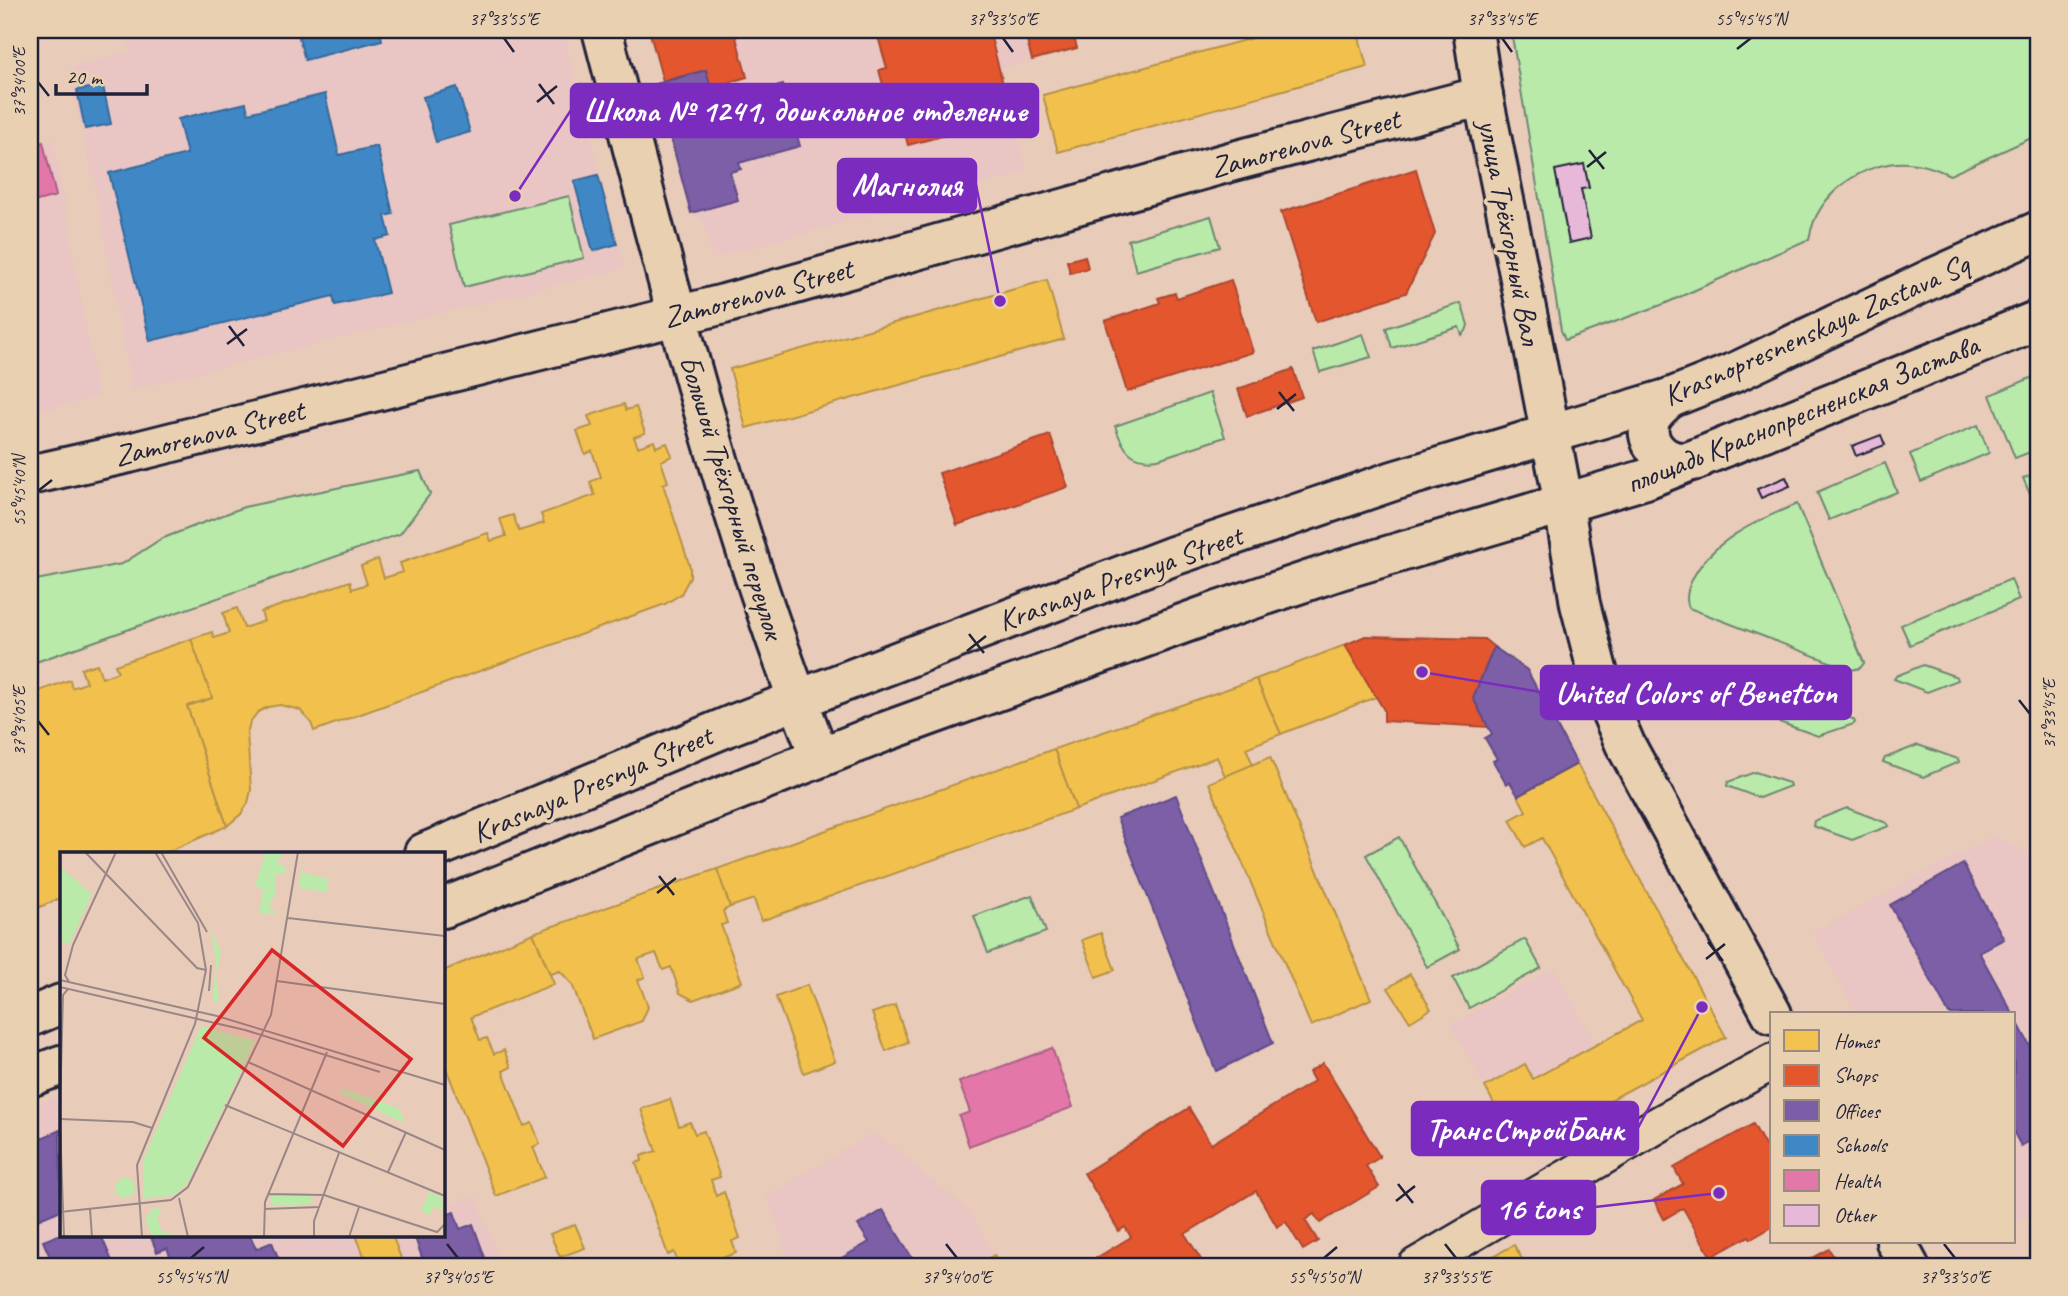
<svg xmlns="http://www.w3.org/2000/svg" width="2068" height="1296" viewBox="0 0 2068 1296" font-family="Caveat,sans-serif">
	<style>
		.built { fill: #e9c5c3 }
		.green { fill: #b9eaa9; stroke: #6e8672; stroke-width: 2 }
		.homes { fill: #f2c14e; stroke: #b49148; stroke-width: 2 }
		.shops { fill: #e4572e; stroke: #aa4732; stroke-width: 2 }
		.offices { fill: #7b5ea7; stroke: #604c87; stroke-width: 2 }
		.schools { fill: #3f88c5; stroke: #36699c; stroke-width: 2 }
		.health { fill: #e377a8; stroke: #a95e87; stroke-width: 2 }
		.building { fill: #e8b8d9; stroke: #22223b; stroke-width: 2 }
		.lines { fill: none; stroke-linecap: round; stroke-linejoin: round }
		.street-casing { stroke: #22223b; stroke-width: 40 }
		.secondary-casing { stroke: #22223b; stroke-width: 44 }
		.primary-casing { stroke: #22223b; stroke-width: 44 }
		.street { stroke: #e9d0b1; stroke-width: 35 }
		.secondary { stroke: #e9d0b1; stroke-width: 38 }
		.primary { stroke: #e9d0b1; stroke-width: 38 }
		.ticks { fill: none; stroke: #22223b; stroke-width: 2.5 }
		.labels { text-anchor: middle; stroke-width: 7; stroke-linejoin: round; paint-order: stroke }
		.street-label { font-size: 30px; fill: #22223b; stroke: #e9d0b1 }
		.inset-road { fill: none; stroke: #998787; stroke-width: 2 }
		.view { fill: #d62828; fill-opacity: 0.15; stroke: #d62828; stroke-width: 3.5 }
		.inset-edge { fill: none; stroke: #22223b; stroke-width: 3.5 }
		.leader { fill: none; stroke: #7b2cbf; stroke-width: 2.5 }
		.callout-dot { fill: #7b2cbf; stroke: #e9d0b1; stroke-width: 2.5 }
		.callout { fill: #7b2cbf; stroke: #7b2cbf; stroke-width: 2.5 }
		.callout-label { font-size: 32px; text-anchor: middle; font-weight: bold; fill: #fff }
		.neatline { fill: none; stroke: #22223b; stroke-width: 2.5 }
		.ticks-label { font-size: 18px; text-anchor: middle; fill: #22223b }
	</style>
	<rect width="100%" height="100%" fill="#e9cbb9"/>
	<filter id="ink" filterUnits="userSpaceOnUse"><feTurbulence type="fractalNoise" baseFrequency=".0143" numOctaves="2"/><feDisplacementMap in="SourceGraphic" scale="14" xChannelSelector="R" yChannelSelector="G"/><feConvolveMatrix kernelMatrix="1 2 1 2 8 2 1 2 1" color-interpolation-filters="sRGB"/></filter>
	<g filter="url(#ink)">
		<g class="built">
			<path d="M125,30H570L572,38L565,41L625,268L132,389L95,185L67,69L130,51Z"/>
			<path d="M649,30H1072L1077,48L1000,69L1027,172L713,258L703,221L691,213L656,84L663,81Z"/>
			<path d="M53,140L98,397L30,413V146Z"/>
			<path d="M1994,836L2038,857V1211L2014,1224V1014H1857L1813,932Z"/>
			<path d="M1554,968L1596,1045L1533,1079L1525,1065L1485,1087L1451,1025Z"/>
			<path d="M61,1094V1235H443V1206L475,1195L501,1266H30V1108Z"/>
			<path d="M875,1132L969,1211L1002,1266H789L788,1258L767,1196Z"/>
		</g>
		<g class="green">
			<path d="M1511,30H2038V135L1950,175C1937,169 1924,164 1909,163C1864,160 1817,193 1809,239L1664,304L1565,340L1561,330Z"/>
			<path d="M569,196L584,258L464,287L449,225Z"/>
			<path d="M1211,216L1220,247L1136,271L1128,240Z"/>
			<path d="M1461,303L1468,325L1466,331L1462,335L1459,327L1392,348L1386,328Z"/>
			<path d="M1363,334L1371,357L1320,372L1313,351Z"/>
			<path d="M2038,375V449L2015,458L1990,395Z"/>
			<path d="M1210,393L1225,437L1158,459C1131,463 1123,449 1115,426Z"/>
			<path d="M1978,425L1989,453L1921,482L1910,454Z"/>
			<path d="M1885,463L1897,492L1829,520L1817,492Z"/>
			<path d="M420,471L430,494L400,534L30,664V581L122,564L161,539L244,507Z"/>
			<path d="M2038,474V505L2035,506L2023,478Z"/>
			<path d="M1797,504L1864,663L1860,668L1851,670L1689,608C1685,599 1687,591 1691,582C1709,541 1758,520 1797,504Z"/>
			<path d="M2011,579L2019,600L1910,645L1901,625Z"/>
			<path d="M1923,665L1957,677L1958,680L1927,692L1894,679L1896,676Z"/>
			<path d="M1813,704L1853,719L1855,722L1854,724L1818,736L1779,722L1780,717Z"/>
			<path d="M1918,745L1958,759L1959,762L1923,777L1883,762L1885,758Z"/>
			<path d="M1755,772L1789,783L1790,786L1759,798L1727,786L1728,782Z"/>
			<path d="M1847,808L1887,823L1889,826L1852,840L1813,826L1814,821Z"/>
			<path d="M1399,837L1460,949L1427,967L1366,855Z"/>
			<path d="M1032,895L1046,932L988,953L974,916Z"/>
			<path d="M1525,939L1541,968L1469,1008L1453,978Z"/>
		</g>
		<g class="homes">
			<path d="M1282,30H1357L1367,67L1058,152L1043,95Z"/>
			<path d="M1047,280L1064,339L746,428L730,369Z"/>
			<path d="M624,404L626,410L636,407L645,433L634,437L638,447L654,441L656,447L667,443L672,456L661,461L668,482L663,484L690,567V577L681,594L665,604L314,731L311,723L300,710L280,705L268,707L258,712L250,722L247,734L251,790L248,803L241,814L227,826L187,706L212,698L191,639L212,632L214,638L229,633L223,613L237,608L244,628L264,621L261,612L276,607L350,581L352,589L367,584L361,566L378,559L384,578L403,572L400,563L488,533L491,541L506,536L500,519L513,515L519,531L544,523L541,514L595,495L590,482L601,477L592,451L585,454L577,431L592,426L588,416Z"/>
			<path d="M191,639L212,698L187,706L227,826L165,853H61V898L30,911V694L70,680L72,688L86,683L81,669L97,664L102,678L118,672L115,665Z"/>
			<path d="M1345,645L1376,697L1281,734L1256,679Z"/>
			<path d="M1256,679L1281,734L1246,748L1253,765L1225,776L1217,757L1076,809L1054,749Z"/>
			<path d="M1054,749L1076,809L761,921L754,899L730,907L717,869Z"/>
			<path d="M1270,757L1371,999L1311,1026L1209,783Z"/>
			<path d="M1577,764L1726,1037L1519,1150L1485,1087L1525,1064L1533,1079L1642,1020L1542,838L1525,847L1510,820L1526,811L1518,796Z"/>
			<path d="M717,869L730,907L723,911L727,923L721,925L742,982L693,1000L680,993L671,967L663,970L656,953L638,959L645,977L638,980L648,1007L642,1021L593,1039L572,984L560,971L550,974L533,933Z"/>
			<path d="M533,933L554,984L471,1017L480,1040L487,1038L494,1054L504,1050L511,1067L503,1071L524,1126L532,1123L540,1144L533,1147L545,1177L496,1196L443,1060V1056L445,1055L443,1048V971Z"/>
			<path d="M1101,933L1115,970L1096,977L1082,940Z"/>
			<path d="M1410,974L1431,1009L1410,1022L1388,988Z"/>
			<path d="M807,985L835,1061L804,1073L776,997Z"/>
			<path d="M895,1005L908,1042L886,1051L872,1013Z"/>
			<path d="M670,1099L679,1126L690,1122L695,1134L704,1131L720,1177L711,1180L716,1196L724,1192L740,1238L732,1241L736,1253L699,1266H679L674,1252L668,1255L636,1163L642,1161L641,1156L656,1151L641,1109Z"/>
			<path d="M575,1224L585,1248L560,1257L550,1234Z"/>
			<path d="M356,1235H392L404,1266H368Z"/>
			<path d="M1514,1245L1526,1266H1475Z"/>
			<path d="M994,1255L1001,1266H975Z"/>
		</g>
		<g class="shops">
			<path d="M649,30H734L747,77L730,82L735,98L715,104L706,70L663,81Z"/>
			<path d="M876,30H921L924,39L958,30H989L1004,88L986,92L984,85L953,93L954,101L942,105L950,134L908,145L894,94L886,96L879,70L887,68Z"/>
			<path d="M1024,30H1072L1077,48L1032,60Z"/>
			<path d="M1416,169L1435,234L1406,293L1316,322L1281,212Z"/>
			<path d="M1085,256L1088,268L1070,273L1067,261Z"/>
			<path d="M1231,280L1253,352L1127,392L1105,321L1160,303L1158,298L1175,293L1177,298Z"/>
			<path d="M1293,369L1302,397L1247,416L1238,389Z"/>
			<path d="M1050,435L1068,487L957,525L939,473Z"/>
			<path d="M1365,636L1484,639L1494,647L1473,698L1488,727L1384,721V710L1345,645Z"/>
			<path d="M1323,1063L1380,1157L1366,1166L1379,1187L1320,1223L1314,1214L1305,1220L1318,1241L1303,1250L1286,1222L1277,1227L1256,1191L1185,1234L1205,1266H1083L1131,1237L1125,1227L1119,1231L1084,1173L1189,1108L1211,1144L1314,1081L1309,1072Z"/>
			<path d="M1753,1124L1772,1158V1227L1751,1239L1749,1236L1711,1257L1683,1208L1664,1219L1654,1200L1683,1184L1674,1168Z"/>
			<path d="M1829,1249L1839,1266H1798Z"/>
		</g>
		<g class="offices">
			<path d="M706,70L715,104L783,85L800,146L739,163L741,169L730,172L738,200L691,213L656,84Z"/>
			<path d="M1494,647L1527,670L1577,764L1518,796L1510,782L1506,784L1493,761L1497,759L1485,738L1492,734L1473,698Z"/>
			<path d="M1176,795L1273,1043L1216,1071L1117,818Z"/>
			<path d="M1963,864L2004,939L1979,952L2013,1014H1949L1890,905Z"/>
			<path d="M2014,1016L2034,1053L2038,1050V1137L2021,1146L2014,1133Z"/>
			<path d="M60,1130L61,1210L30,1223V1143Z"/>
			<path d="M883,1210L917,1266H828L869,1242L858,1225Z"/>
			<path d="M454,1212L460,1229L473,1224L488,1266H425L414,1235H443V1216Z"/>
			<path d="M61,1234L101,1235L114,1266H54L43,1241Z"/>
			<path d="M150,1235H250L256,1249L272,1242L281,1265L181,1266L178,1258L172,1261L167,1248L157,1252Z"/>
		</g>
		<g class="schools">
			<path d="M314,30H380L382,40L305,60L298,34Z"/>
			<path d="M103,86L111,124L85,129L77,90Z"/>
			<path d="M457,87L470,132L436,142L423,97Z"/>
			<path d="M325,94L339,155L377,146L393,214L385,216L390,236L375,240L388,293L335,305L333,296L150,341L109,173L187,154L178,119L246,103L248,113Z"/>
			<path d="M598,175L617,244L593,251L574,181Z"/>
		</g>
		<g class="health">
			<path d="M43,142L56,196L30,203V146Z"/>
			<path d="M1052,1048L1073,1107L969,1146L959,1116L970,1112L959,1082Z"/>
		</g>
		<g class="building">
			<path d="M1584,164L1589,188L1581,189L1591,238L1569,243L1555,170Z"/>
			<path d="M1881,435L1885,445L1856,456L1852,446Z"/>
			<path d="M1786,477L1790,486L1761,498L1757,489Z"/>
		</g>
		<g class="lines">
			<defs>
				<path id="street" d="M1416,1266L1661,1123L1772,1062"/>
				<g id="secondary">
					<path d="M602,30C666,275 726,522 820,757"/>
					<path d="M1473,30L1483,96L1532,338L1564,505L1580,604L1603,693L1625,744L1772,1014"/>
					<path d="M1670,398C1663,404 1656,409 1651,418C1642,439 1659,460 1680,462C1685,462 1692,461 1697,460"/>
					<path d="M30,475L129,453L724,304L1230,162L1483,96"/>
					<path d="M1896,1242L1909,1266"/>
				</g>
				<g id="primary">
					<path d="M424,853L734,724L1173,556L1393,481L1670,398L1738,371L1933,278L2038,231"/>
					<path d="M443,908L884,732L1218,611L1340,570L1646,479L2038,320"/>
					<path d="M30,1017L61,1004"/>
					<path d="M30,1077L61,1065"/>
				</g>
			</defs>
			<use href="#street" class="street-casing"/>
			<use href="#secondary" class="secondary-casing"/>
			<use href="#primary" class="primary-casing"/>
			<use href="#street" class="street"/>
			<use href="#secondary" class="secondary"/>
			<use href="#primary" class="primary"/>
		</g>
	</g>
	<path class="ticks" d="M504,38L514,52M1003,38L1013,52M1502,38L1512,52M1737,49L1751,38M38,82L49,96M539,84L554,104M537,102L557,86M1589,150L1604,169M1587,167L1606,152M229,326L244,346M227,344L247,329M1279,392L1294,411M1277,409L1296,394M38,491L52,480M969,634L984,653M967,651L986,636M2019,700L2030,714M38,721L49,735M659,876L674,895M657,893L676,878M1708,942L1723,961M1706,959L1725,944M1398,1184L1413,1203M1396,1201L1415,1186M447,1244L458,1258M946,1244L957,1258M1445,1244L1456,1258M1944,1244L1955,1258M191,1258L204,1247M1324,1258L1337,1247"/>
	<g class="labels">
		<g class="street-label">
			<text transform="translate(1305 143) rotate(-15)" y="10">Zamorenova Street</text>
			<text transform="translate(1510 232) rotate(79)" y="10">улица Трёхгорный Вал</text>
			<text transform="translate(758 293) rotate(-15)" y="10">Zamorenova Street</text>
			<text transform="translate(1816 330) rotate(-24)" y="10">Krasnopresnenskaya Zastava Sq</text>
			<text transform="translate(1802 414) rotate(-22)" y="10">площадь Краснопресненская Застава</text>
			<text transform="translate(209 433) rotate(-14)" y="10">Zamorenova Street</text>
			<text transform="translate(732 497) rotate(73)" y="10">Большой Трёхгорный переулок</text>
			<text transform="translate(1120 578) rotate(-20)" y="10">Krasnaya Presnya Street</text>
			<text transform="translate(592 784) rotate(-23)" y="10">Krasnaya Presnya Street</text>
		</g>
	</g>
	<g transform="translate(60 852)">
		<rect width="385" height="385" fill="#e9cbb9"/>
		<path d="M206,0H224L217,11L226,15V21L215,23V43L208,54L217,62H199L203,38L195,33ZM0,15L32,42L9,92L0,89ZM242,16L244,21L268,27L267,40L239,36ZM150,77L161,100L156,122L159,148L153,151L156,107ZM141,174L195,189L127,332L114,343L83,347V309ZM284,237L338,256L344,267L342,270L279,240ZM55 336a10 10 0 1 1 20 0a10 10 0 1 1-20 0ZM369,340L382,345L383,358L373,355L370,363L361,359ZM251,343V352L213,354L210,348L211,344ZM93,356L102,357L97,366L102,380L125,385H92L85,367Z" fill="#b9eaa9"/>
		<path class="inset-road" d="M25,0L137,116L146,118M101,0L147,80M228,66L385,84M0,128L157,164L385,233M217,129L385,152M9,130L5,123L13,93L56,0M0,135L185,178L320,220M149,139L151,113M188,210L385,298M165,253L385,344M0,258L3,143L8,137M0,267L73,270L92,276M0,272L4,385M328,320L346,280M209,342L264,343L377,380L385,372M119,346L128,385M30,357L32,385M204,357L260,355M0,360L111,348L128,335L211,163L238,0M82,385L77,313L135,172L146,118L138,71L95,0M204,385L205,350L267,200M254,385V369L279,301M289,385L299,355"/>
		<path class="view" d="M212,98L351,207L283,294L144,186Z"/>
		<rect width="385" height="385" class="inset-edge"/>
	</g>
	<path class="leader" d="M515 196L571 110M1000 301L976 185M1422 672L1541 692M1702 1007L1638 1128M1719 1193L1595 1207"/>
	<g class="callout-dot">
		<circle cx="515" cy="196" r="7"/>
		<circle cx="1000" cy="301" r="7"/>
		<circle cx="1422" cy="672" r="7"/>
		<circle cx="1702" cy="1007" r="7"/>
		<circle cx="1719" cy="1193" r="7"/>
	</g>
	<g class="callout">
		<rect x="571" y="84" width="467" height="53" rx="7"/>
		<rect x="838" y="159" width="138" height="53" rx="7"/>
		<rect x="1541" y="666" width="310" height="53" rx="7"/>
		<rect x="1412" y="1102" width="226" height="53" rx="7"/>
		<rect x="1482" y="1181" width="113" height="53" rx="7"/>
	</g>
	<g class="callout-label">
		<text x="805" y="121">Школа № 1241, дошкольное отделение</text>
		<text x="907" y="196">Магнолия</text>
		<text x="1696" y="703">United Colors of Benetton</text>
		<text x="1525" y="1140">ТрансСтройБанк</text>
		<text x="1538" y="1219">16 tons</text>
	</g>
	<rect width="2068" height="1296" fill="none" stroke="#e9d0b1" stroke-width="77"/>
	<rect x="1770" y="1012" width="245" height="231" fill="#e9d0b1" stroke="#998a82" stroke-width="2"/>
	<rect x="1784" y="1030" width="35" height="21" fill="#f2c14e" stroke="#998a82" stroke-width="2"/>
	<text x="1834" y="1048" font-size="21" fill="#22223b">Homes</text>
	<rect x="1784" y="1065" width="35" height="21" fill="#e4572e" stroke="#998a82" stroke-width="2"/>
	<text x="1834" y="1082" font-size="21" fill="#22223b">Shops</text>
	<rect x="1784" y="1100" width="35" height="21" fill="#7b5ea7" stroke="#998a82" stroke-width="2"/>
	<text x="1834" y="1118" font-size="21" fill="#22223b">Offices</text>
	<rect x="1784" y="1135" width="35" height="21" fill="#3f88c5" stroke="#998a82" stroke-width="2"/>
	<text x="1834" y="1152" font-size="21" fill="#22223b">Schools</text>
	<rect x="1784" y="1170" width="35" height="21" fill="#e377a8" stroke="#998a82" stroke-width="2"/>
	<text x="1834" y="1188" font-size="21" fill="#22223b">Health</text>
	<rect x="1784" y="1205" width="35" height="21" fill="#e8b8d9" stroke="#998a82" stroke-width="2"/>
	<text x="1834" y="1222" font-size="21" fill="#22223b">Other</text>
	<path d="M56 84v10h91v-10" fill="none" stroke="#22223b" stroke-width="3.5"/>
	<text x="66" y="84" font-size="21" fill="#22223b" stroke="#e9d0b1" stroke-width="5" paint-order="stroke">20 m</text>
	<rect x="38" y="38" width="1992" height="1220" class="neatline"/>
	<g class="ticks-label">
		<text x="504" y="25">37°33'55"E</text>
		<text x="1003" y="25">37°33'50"E</text>
		<text x="1502" y="25">37°33'45"E</text>
		<text x="1751" y="25">55°45'45"N</text>
		<text transform="translate(19 82) rotate(-90)" y="6">37°34'00"E</text>
		<text transform="translate(19 491) rotate(-90)" y="6">55°45'40"N</text>
		<text transform="translate(2049 714) rotate(-90)" y="6">37°33'45"E</text>
		<text transform="translate(19 721) rotate(-90)" y="6">37°34'05"E</text>
		<text x="191" y="1283">55°45'45"N</text>
		<text x="458" y="1283">37°34'05"E</text>
		<text x="957" y="1283">37°34'00"E</text>
		<text x="1324" y="1283">55°45'50"N</text>
		<text x="1456" y="1283">37°33'55"E</text>
		<text x="1955" y="1283">37°33'50"E</text>
	</g>
</svg>
